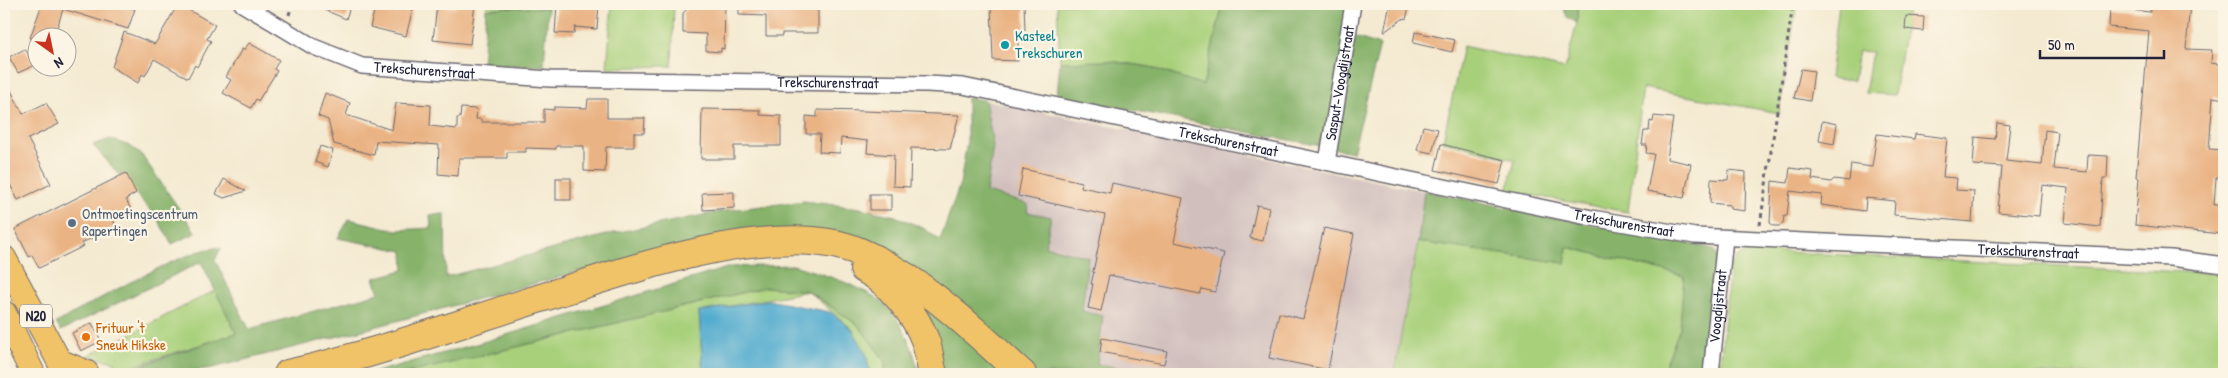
<svg xmlns="http://www.w3.org/2000/svg" width="2228" height="378" viewBox="0 0 2228 378" font-family="'Patrick Hand',sans-serif">
	<style>
		.industrial { fill: #d1bfbd }
		.green { fill: #a8d07a; stroke: #65795a }
		.forest { fill: #86b26a; stroke: #546a52 }
		.water { fill: #51abcf; stroke: #3a6685 }
		.building { fill: #eab384 }
		.lines { fill: none; stroke-linecap: round; stroke-linejoin: round }
		.minor-casing { stroke: #6c6870; stroke-width: 18 }
		.primary-casing { stroke: #6c6870; stroke-width: 26 }
		.motorway-casing { stroke: #6c6870; stroke-width: 30 }
		.path { stroke: #6c6870; stroke-width: 3; stroke-dasharray: 4 4; stroke-linecap: butt }
		.minor { stroke: #fff; stroke-width: 15 }
		.primary { stroke: #f0c369; stroke-width: 24 }
		.motorway { stroke: #f0c369; stroke-width: 28 }
		.culture-dot { fill: #0f9aa8; stroke: #fcf5e5; stroke-width: 2 }
		.service-dot { fill: #5c6f8a; stroke: #fcf5e5; stroke-width: 2 }
		.food-dot { fill: #e8710a; stroke: #fcf5e5; stroke-width: 2 }
		.labels { text-anchor: middle; stroke-width: 4.5; stroke-linejoin: round; paint-order: stroke }
		.shield { fill: #fcf5e5; stroke: #63616e; stroke-width: 1 }
		.shield-label { font-size: 14px; font-weight: bold; fill: #22223b }
		.culture-label { font-size: 15px; fill: #0d838f; stroke: #fcf5e5; text-anchor: start }
		.street-label { font-size: 15px; fill: #22223b; stroke: #fcf5e5 }
		.service-label { font-size: 15px; fill: #4e5e75; stroke: #fcf5e5; text-anchor: start }
		.food-label { font-size: 15px; fill: #c56008; stroke: #fcf5e5; text-anchor: start }
	</style>
	<rect width="100%" height="100%" fill="#fcf5e5"/>
	<filter id="ink" filterUnits="userSpaceOnUse"><feTurbulence type="fractalNoise" baseFrequency=".02" numOctaves="2"/><feDisplacementMap in="SourceGraphic" scale="10" xChannelSelector="R" yChannelSelector="G"/><feConvolveMatrix kernelMatrix="1 2 1 2 8 2 1 2 1" color-interpolation-filters="sRGB"/></filter>
	<filter id="wash" filterUnits="userSpaceOnUse"><feTurbulence type="fractalNoise" baseFrequency=".0096" numOctaves="4" result="noise"/><feDisplacementMap in="SourceGraphic" scale="20" xChannelSelector="R" yChannelSelector="G"/><feGaussianBlur stdDeviation="1.12" result="paint"/><feColorMatrix in="noise" values="0 0 0 0 0 0 0 0 0 0 0 0 0 0 0 0 0 1.4 0 .05"/><feComposite in="paint" operator="in"/></filter>
	<g filter="url(#wash)">
		<rect width="100%" height="100%" fill="#f4ead1"/>
		<path class="industrial" d="M985,100L1424,191L1418,242L1394,374H1157L1097,364L1103,316L1082,311L1027,212L1028,203L986,192L993,146Z"/>
		<g class="green">
			<path d="M487,4H549L548,8L507,7L486,9Z"/>
			<path d="M612,4H674L672,66L607,68Z"/>
			<path d="M1057,4H1223L1203,85L1150,67L1110,61L1060,62Z"/>
			<path d="M1578,4H1797L1779,113L1643,88L1628,212L1507,191L1515,160L1443,141L1463,46L1565,69L1577,23Z"/>
			<path d="M1839,4H1909L1894,95L1865,93L1872,52L1858,51L1853,81L1830,78Z"/>
			<path d="M1418,242L1565,263L1567,247L1684,276L1680,328L1662,374H1394Z"/>
			<path d="M1748,251H1763L2224,274V374H1719L1730,266L1736,258Z"/>
			<path d="M766,287L808,291L858,325L885,361V374H870L866,353L852,329L808,291L699,312L703,374H404Z"/>
			<path d="M216,290L237,333L139,364L131,369V374H113L115,362L87,356Z"/>
		</g>
		<g class="forest">
			<path d="M1223,4H1350L1345,34L1380,45L1353,152L1057,96L1060,62L1110,61L1150,67L1203,85Z"/>
			<path d="M1562,4H1578L1577,23L1567,17Z"/>
			<path d="M507,7L548,8L544,66L482,65L486,9Z"/>
			<path d="M967,98L985,100L993,146L986,192L1028,204L1027,212L1051,217L1045,246L1088,257L1082,311L1103,316L1097,364L1157,374H1034L869,246L713,239L577,272L371,328L212,368L169,374H131L130,369L236,333L201,262L61,331L56,323C87,306 192,244 221,248L215,260L249,329L379,293L374,278L404,270L403,251L338,238L349,219L396,230L431,228L430,215L445,214L446,277L614,233L729,210L804,201L860,208L895,216L923,228L940,240L960,184L967,142Z"/>
			<path d="M110,139L130,146L141,154L196,233L172,244L156,217L93,145Z"/>
			<path d="M1424,191L1714,249L1717,257L1706,374H1662L1680,328L1684,276L1567,247L1565,263L1418,242Z"/>
			<path d="M793,265C822,274 851,282 878,299C897,311 917,352 918,374H885V361L858,325L808,291L766,287L404,374H368L483,342L730,267Z"/>
			<path d="M909,289L1011,374H942Z"/>
		</g>
		<path class="water" d="M768,300L830,312L852,329L866,353L870,374H703L699,312Z"/>
		<g id="blocks">
			<g class="building">
				<path d="M42,4H131L130,8L135,9L128,29L63,9L54,38H30Z"/>
				<path d="M178,4L215,25L207,39L211,41L197,67L195,65L188,78L154,59L145,76L142,74L138,83L112,67L124,32L155,44Z"/>
				<path d="M310,4H351L346,19Z"/>
				<path d="M376,4H414L406,36L370,27Z"/>
				<path d="M456,4H475L470,44L433,40L437,5L456,8Z"/>
				<path d="M557,4L599,5L597,29L575,27L574,34L555,33Z"/>
				<path d="M692,4H725L724,49L721,48V52L706,51V34L683,33V13Z"/>
				<path d="M739,4L818,5V33H782V36H766V16L739,15Z"/>
				<path d="M991,4H1024L1025,30H1018V61L993,60Z"/>
				<path d="M1390,4H1410L1406,19L1404,18L1384,32Z"/>
				<path d="M2150,4H2190L2186,49L2212,50L2211,63L2224,65V99L2213,97L2209,149L2224,150V178H2216L2214,205H2222L2221,234L2135,225L2139,178L2136,177L2149,31L2109,27L2110,8L2150,12Z"/>
				<path d="M1906,16L1924,17L1923,31L1905,29Z"/>
				<path d="M1415,32L1455,40L1452,52L1413,43Z"/>
				<path d="M249,43L279,60L274,69L277,71L258,101L256,99L251,108L223,93L231,80L226,77L242,49L244,50Z"/>
				<path d="M25,49L35,65L18,73L9,57Z"/>
				<path d="M1801,69L1814,71L1810,101L1794,98Z"/>
				<path d="M4,77L23,114L46,103L59,124L28,139L51,184L18,200L4,173Z"/>
				<path d="M325,93L350,103L346,115L392,130L396,103L431,105L430,126L457,129V118H460L461,108L477,109L476,119H481V122H544V109L554,110V107L587,108L588,99H607V118H645L644,133H634V147H606L605,172L584,171V146H556V149L526,148V152H507V158H459L458,176L438,174L439,145L376,141L374,155L334,144L328,120L318,116Z"/>
				<path d="M702,109L760,110V115L781,116V146H734V159H701Z"/>
				<path d="M817,110L864,111L959,115L950,149L911,148L910,187L893,186L894,155L867,153L868,141L841,138L840,153L819,152L820,134H806V116L817,117Z"/>
				<path d="M1654,116L1673,118L1667,159L1691,164L1684,198L1647,191L1654,154L1646,153L1647,145H1642L1644,131H1649L1650,121L1653,122Z"/>
				<path d="M1822,121L1837,124L1834,144L1819,141Z"/>
				<path d="M1997,123L2010,125L2006,161L2042,165L2045,130L2058,132L2054,169L2087,172L2088,155L2108,156L2107,178H2103L2100,227L2065,223L2068,188L2042,185L2039,216L1998,212L2002,167L1973,165L1975,137L1995,139Z"/>
				<path d="M1423,126L1438,129L1432,153L1417,150Z"/>
				<path d="M1877,134L1914,139L1915,134L1947,138L1943,177L1957,178L1956,190L1974,191L1972,222L1894,215L1895,201L1866,198L1865,211L1821,205L1822,195L1790,191L1787,216H1784L1783,223L1779,226H1774L1770,223L1772,181L1788,183L1790,168L1813,171L1812,179L1831,182L1834,179L1849,181L1851,164L1872,167Z"/>
				<path d="M1441,144L1505,160L1499,184L1435,170Z"/>
				<path d="M320,146L333,150L328,167L315,162Z"/>
				<path d="M1023,169L1082,182L1081,187L1110,193L1112,183L1183,198L1174,242L1224,253L1215,292L1202,289L1200,294L1109,275L1101,311L1088,308L1093,284H1091L1094,272H1093L1105,215L1018,196Z"/>
				<path d="M1729,170L1746,172L1745,211L1730,209V205L1710,203L1711,179L1728,180Z"/>
				<path d="M126,173L136,193L126,199L131,210L113,220L116,226L82,243L84,246L39,268L32,255L29,257L15,229Z"/>
				<rect x="556" y="178" width="15" height="22"/>
				<path d="M224,179L246,191L224,198L216,194Z"/>
				<path d="M734,192V208L703,210L702,193Z"/>
				<rect x="870" y="194" width="21" height="16"/>
				<path d="M1257,205L1269,208L1263,241L1250,238Z"/>
				<path d="M1324,228L1354,234L1328,370L1269,358L1279,313L1303,319Z"/>
				<path d="M92,323L101,341L81,351L72,333Z"/>
				<path d="M1102,338L1167,351L1164,364L1100,352Z"/>
			</g>
		</g>
	</g>
	<g filter="url(#ink)">
		<use href="#blocks" fill-opacity="0" stroke="#6c6870" stroke-width="1"/>
		<g class="lines">
			<defs>
				<g id="minor">
					<path id="s1" d="M242,4L314,47L362,66L550,79L927,84L963,86L1592,218L1695,236L2171,258L2224,265"/>
					<path id="s2" d="M1327,162L1353,4"/>
					<path id="s3" d="M1711,374L1725,238"/>
				</g>
				<g id="primary">
					<path d="M4,258L66,374"/>
					<path d="M4,313L33,374"/>
				</g>
				<g id="motorway">
					<path d="M864,269C889,281 916,315 925,340C929,350 930,363 933,374"/>
					<path d="M63,365L85,374"/>
					<path d="M288,374C367,356 445,329 522,304C609,277 775,214 860,252C924,280 972,329 1022,374"/>
				</g>
			</defs>
			<use href="#minor" class="minor-casing"/>
			<use href="#primary" class="primary-casing"/>
			<use href="#motorway" class="motorway-casing"/>
			<g class="path">
				<path d="M289,15L292,4"/>
				<path d="M1760,225L1793,4"/>
			</g>
			<use href="#minor" class="minor"/>
			<use href="#primary" class="primary"/>
			<use href="#motorway" class="motorway"/>
		</g>
	</g>
	<circle class="culture-dot" cx="1005" cy="45" r="5"/>
	<circle class="service-dot" cx="72" cy="223" r="5"/>
	<circle class="food-dot" cx="86" cy="337" r="5"/>
	<g class="labels">
		<rect class="shield" x="20" y="304.5" width="32" height="23" rx="4"/>
		<g class="shield-label">
			<text x="36" y="321">N20</text>
		</g>
		<g class="culture-label">
			<text x="1015" y="41">Kasteel<tspan x="1015" dy="17">Trekschuren</tspan></text>
		</g>
		<g class="street-label">
			<text dy="5" stroke="none"><textPath href="#s1" startOffset="198">Trekschurenstraat</textPath></text>
			<text dy="5" stroke="none"><textPath href="#s1" startOffset="602">Trekschurenstraat</textPath></text>
			<text dy="5" stroke="none"><textPath href="#s2" startOffset="80">Sasput-Voogdijstraat</textPath></text>
			<text dy="5" stroke="none"><textPath href="#s1" startOffset="1008">Trekschurenstraat</textPath></text>
			<text dy="5" stroke="none"><textPath href="#s1" startOffset="1412">Trekschurenstraat</textPath></text>
			<text dy="5" stroke="none"><textPath href="#s1" startOffset="1818">Trekschurenstraat</textPath></text>
			<text dy="5" stroke="none"><textPath href="#s3" startOffset="68">Voogdijstraat</textPath></text>
		</g>
		<g class="service-label">
			<text x="82" y="219">Ontmoetingscentrum<tspan x="82" dy="17">Rapertingen</tspan></text>
		</g>
		<g class="food-label">
			<text x="96" y="333">Frituur 't<tspan x="96" dy="17">Sneuk Hikske</tspan></text>
		</g>
	</g>
	<rect width="2228" height="378" fill="none" stroke="#fcf5e5" stroke-width="20"/>
	<g transform="translate(52 52) rotate(147)"><circle r="24" fill="#fcf5e5" stroke="#a5a1a1"/>
	<path d="M0-4L9 19L0 12L-9 19Z" fill="#c8321e"/>
	<text y="-8" font-size="14" font-weight="bold" text-anchor="middle" fill="#22223b">N</text>
	</g>
	<path d="M2040 50v8h124v-8" fill="none" stroke="#22223b" stroke-width="2.5"/>
	<text x="2048" y="50" font-size="15" fill="#22223b" stroke="#fcf5e5" stroke-width="4" paint-order="stroke">50 m</text>
</svg>
